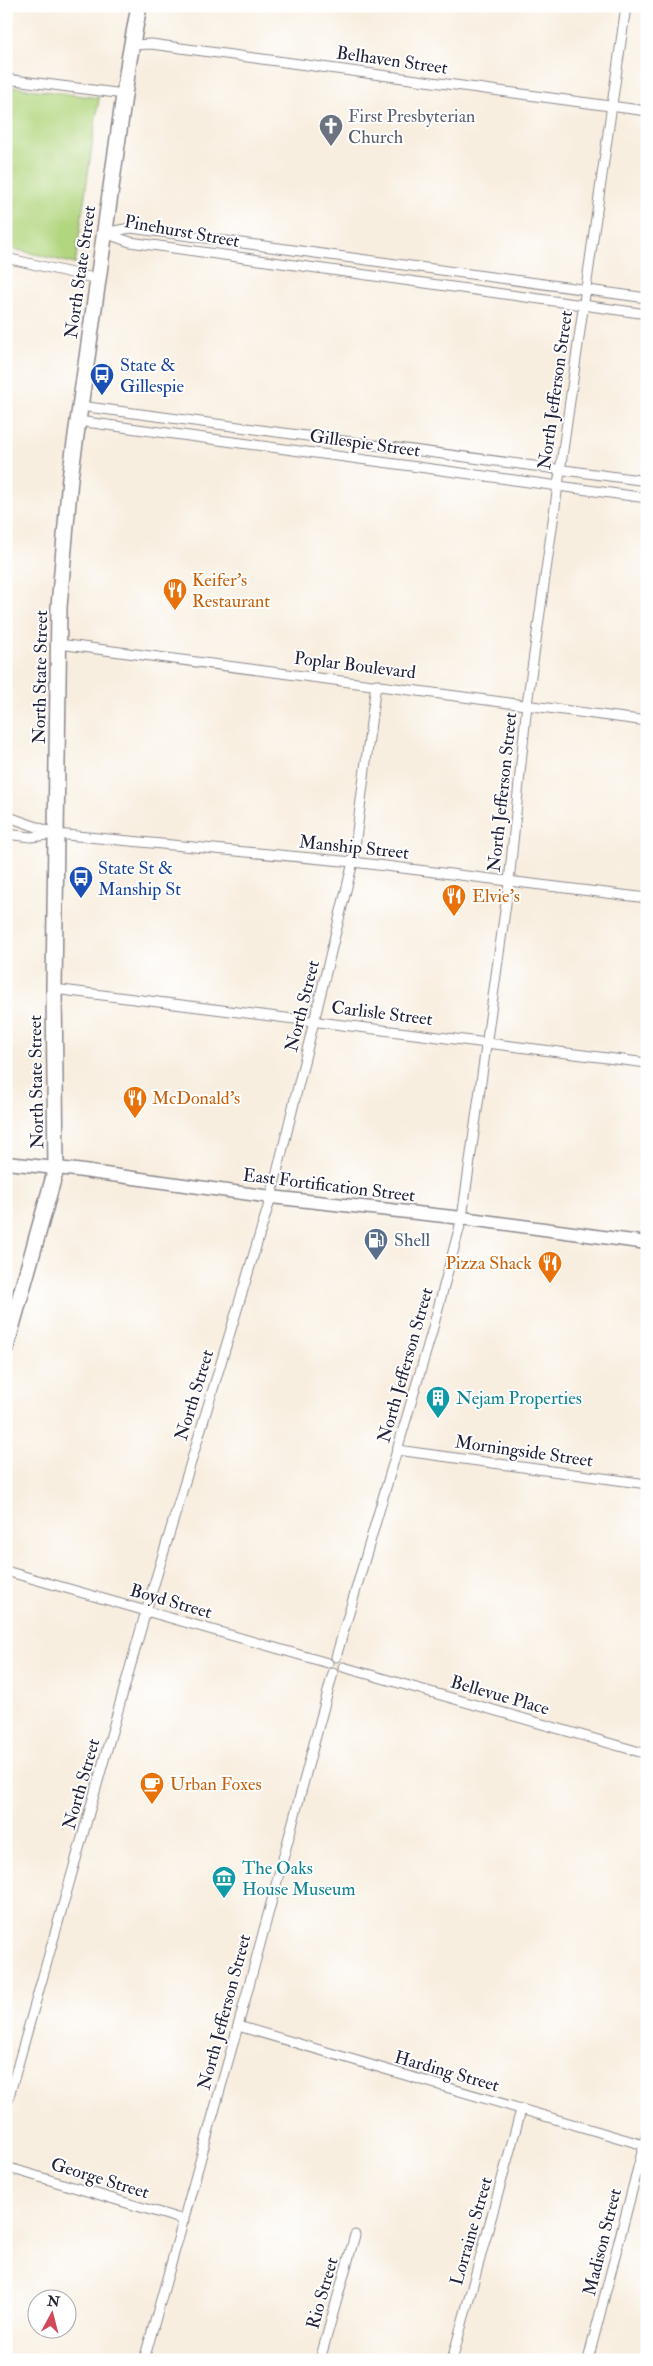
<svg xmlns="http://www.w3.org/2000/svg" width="653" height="2366" viewBox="0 0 653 2366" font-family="'IM FELL Double Pica',serif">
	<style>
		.green { fill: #b2d67f; stroke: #6a7c5d }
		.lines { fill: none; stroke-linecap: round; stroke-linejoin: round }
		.street-casing { stroke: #8d888d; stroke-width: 11 }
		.secondary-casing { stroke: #8d888d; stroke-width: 15 }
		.primary-casing { stroke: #8d888d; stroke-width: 18 }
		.street { stroke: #fff; stroke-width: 9 }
		.secondary { stroke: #fff; stroke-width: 12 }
		.primary { stroke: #fff; stroke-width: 15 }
		.labels { text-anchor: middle; stroke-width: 4; stroke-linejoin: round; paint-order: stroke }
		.street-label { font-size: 18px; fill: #22223b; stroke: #fff }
		.worship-label { font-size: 18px; fill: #5b616d; stroke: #fff; text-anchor: start }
		.transit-label { font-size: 18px; fill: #164399; stroke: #fff; text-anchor: start }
		.food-label { font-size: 18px; fill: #c56008; stroke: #fff; text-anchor: start }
		.service-label { font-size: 18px; fill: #4e5e75; stroke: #fff; text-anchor: start }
		.culture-label { font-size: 18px; fill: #0d838f; stroke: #fff; text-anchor: start }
	</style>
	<rect width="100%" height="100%" fill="#fff"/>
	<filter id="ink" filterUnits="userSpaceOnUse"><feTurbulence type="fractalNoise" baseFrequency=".02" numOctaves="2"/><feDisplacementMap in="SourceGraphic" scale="10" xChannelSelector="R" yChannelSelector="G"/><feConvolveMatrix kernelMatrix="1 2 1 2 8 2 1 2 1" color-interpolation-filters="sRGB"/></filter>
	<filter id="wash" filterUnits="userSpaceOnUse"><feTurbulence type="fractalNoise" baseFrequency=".0096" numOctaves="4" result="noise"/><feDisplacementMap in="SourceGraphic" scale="20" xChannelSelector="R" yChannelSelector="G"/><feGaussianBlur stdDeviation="1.12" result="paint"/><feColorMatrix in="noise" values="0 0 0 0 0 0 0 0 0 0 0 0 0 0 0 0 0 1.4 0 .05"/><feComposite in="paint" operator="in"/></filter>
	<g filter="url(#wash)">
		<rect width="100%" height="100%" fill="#f8eedf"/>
		<path class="green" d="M6,86L99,98L75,264L6,247Z"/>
	</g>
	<g filter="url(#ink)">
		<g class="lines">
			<defs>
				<g id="street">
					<path d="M133,45L151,44L647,111"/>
					<path d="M6,79L124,94"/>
					<path d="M108,232L131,228L647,298"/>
					<path d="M105,233L130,242L647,314"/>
					<path d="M6,258L98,279"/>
					<path d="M80,406L647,481"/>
					<path d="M78,421L647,498"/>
					<path d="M59,644L647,721"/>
					<path d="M6,816L54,833"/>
					<path d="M6,834L31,837L56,834L353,862L647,898"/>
					<path d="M54,989L647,1063"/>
					<path d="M397,1450L647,1484"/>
					<path d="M6,1571L328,1663"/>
					<path d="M336,1657L431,1335L462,1218L509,882L527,704L626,6"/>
					<path d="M343,1667L647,1754"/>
					<path d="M238,2026L647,2146"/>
					<path d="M6,2107L146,1611L271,1197L353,862L376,684"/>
					<path d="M6,2167L184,2220"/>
					<path d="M144,2360L238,2026L333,1673"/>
					<path d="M320,2360L355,2235"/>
					<path d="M452,2360L521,2110"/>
					<path d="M588,2360L647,2133"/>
				</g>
				<path id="secondary" d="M6,1163L76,1170L271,1197L462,1218L647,1243"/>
				<path id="primary" d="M6,1347L56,1169L54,989L59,607L70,478L129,60L139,6"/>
			</defs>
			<use href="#street" class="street-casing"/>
			<use href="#secondary" class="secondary-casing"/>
			<use href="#primary" class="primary-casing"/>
			<use href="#street" class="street"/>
			<use href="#secondary" class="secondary"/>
			<use href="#primary" class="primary"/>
		</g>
	</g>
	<defs>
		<symbol id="church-pin" viewBox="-11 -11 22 30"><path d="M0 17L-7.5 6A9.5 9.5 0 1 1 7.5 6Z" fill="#6b7280" stroke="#fff"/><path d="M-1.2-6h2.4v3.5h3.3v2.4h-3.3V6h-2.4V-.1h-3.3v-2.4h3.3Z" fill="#fff"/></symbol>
		<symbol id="bus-pin" viewBox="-11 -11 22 30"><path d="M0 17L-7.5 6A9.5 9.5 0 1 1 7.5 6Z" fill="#1a4fb4" stroke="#fff"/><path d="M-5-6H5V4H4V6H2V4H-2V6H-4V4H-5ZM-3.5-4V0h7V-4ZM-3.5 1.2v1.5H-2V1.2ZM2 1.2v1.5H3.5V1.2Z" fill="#fff"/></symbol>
		<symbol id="restaurant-pin" viewBox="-11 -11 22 30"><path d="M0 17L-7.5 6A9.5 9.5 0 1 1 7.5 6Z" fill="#e8710a" stroke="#fff"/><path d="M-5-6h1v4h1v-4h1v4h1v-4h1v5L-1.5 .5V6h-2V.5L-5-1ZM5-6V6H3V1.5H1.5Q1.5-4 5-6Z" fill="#fff"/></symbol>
		<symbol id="fuel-pin" viewBox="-11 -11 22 30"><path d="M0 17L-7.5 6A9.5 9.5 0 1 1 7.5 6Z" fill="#5c6f8a" stroke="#fff"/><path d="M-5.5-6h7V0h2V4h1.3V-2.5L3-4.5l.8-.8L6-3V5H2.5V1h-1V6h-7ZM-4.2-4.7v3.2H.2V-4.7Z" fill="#fff"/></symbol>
		<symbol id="building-pin" viewBox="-11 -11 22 30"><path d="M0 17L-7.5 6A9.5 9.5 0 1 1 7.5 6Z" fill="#0f9aa8" stroke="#fff"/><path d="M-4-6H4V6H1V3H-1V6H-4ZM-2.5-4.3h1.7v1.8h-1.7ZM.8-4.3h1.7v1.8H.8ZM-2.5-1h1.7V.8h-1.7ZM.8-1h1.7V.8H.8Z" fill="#fff"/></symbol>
		<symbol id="cafe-pin" viewBox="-11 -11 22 30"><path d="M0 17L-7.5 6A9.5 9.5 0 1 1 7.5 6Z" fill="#e8710a" stroke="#fff"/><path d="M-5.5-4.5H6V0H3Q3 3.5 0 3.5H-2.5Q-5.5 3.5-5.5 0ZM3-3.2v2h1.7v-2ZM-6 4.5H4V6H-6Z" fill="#fff"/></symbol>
		<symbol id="museum-pin" viewBox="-11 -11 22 30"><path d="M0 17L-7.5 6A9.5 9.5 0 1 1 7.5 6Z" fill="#0f9aa8" stroke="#fff"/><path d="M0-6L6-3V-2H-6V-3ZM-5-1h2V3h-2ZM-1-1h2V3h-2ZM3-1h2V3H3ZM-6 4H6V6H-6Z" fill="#fff"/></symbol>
	</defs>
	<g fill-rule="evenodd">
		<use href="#church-pin" x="317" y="112" width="28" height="38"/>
		<use href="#bus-pin" x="88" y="361" width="28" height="38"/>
		<use href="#restaurant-pin" x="161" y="576" width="28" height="38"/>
		<use href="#bus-pin" x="67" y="864" width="28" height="38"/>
		<use href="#restaurant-pin" x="440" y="882" width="28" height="38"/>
		<use href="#restaurant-pin" x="121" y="1084" width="28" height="38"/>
		<use href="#fuel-pin" x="362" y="1226" width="28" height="38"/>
		<use href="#restaurant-pin" x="536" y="1249" width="28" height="38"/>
		<use href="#building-pin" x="424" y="1384" width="28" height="38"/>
		<use href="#cafe-pin" x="138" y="1770" width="28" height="38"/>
		<use href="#museum-pin" x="210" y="1864" width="28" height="38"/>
	</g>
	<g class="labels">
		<g class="street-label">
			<text transform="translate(392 60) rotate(8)" y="6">Belhaven Street</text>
			<text transform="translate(182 231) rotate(10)" y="6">Pinehurst Street</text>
			<text transform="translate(80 272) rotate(-82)" y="6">North State Street</text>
			<text transform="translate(555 390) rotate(-82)" y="6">North Jefferson Street</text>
			<text transform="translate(365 443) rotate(8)" y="6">Gillespie Street</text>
			<text transform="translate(355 665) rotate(7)" y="6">Poplar Boulevard</text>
			<text transform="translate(40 677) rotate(-89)" y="6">North State Street</text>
			<text transform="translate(502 792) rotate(-84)" y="6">North Jefferson Street</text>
			<text transform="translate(354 847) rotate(6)" y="6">Manship Street</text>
			<text transform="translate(302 1006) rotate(-76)" y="6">North Street</text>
			<text transform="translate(382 1013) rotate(7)" y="6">Carlisle Street</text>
			<text transform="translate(36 1082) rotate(-91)" y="6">North State Street</text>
			<text transform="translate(329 1185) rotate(7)" y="6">East Fortification Street</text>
			<text transform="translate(405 1365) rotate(-74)" y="6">North Jefferson Street</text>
			<text transform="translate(194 1395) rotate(-73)" y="6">North Street</text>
			<text transform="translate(524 1451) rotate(8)" y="6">Morningside Street</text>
			<text transform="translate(171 1601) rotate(16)" y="6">Boyd Street</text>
			<text transform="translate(500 1695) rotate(16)" y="6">Bellevue Place</text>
			<text transform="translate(81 1784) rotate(-74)" y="6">North Street</text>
			<text transform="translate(224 2012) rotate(-75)" y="6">North Jefferson Street</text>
			<text transform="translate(447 2071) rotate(16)" y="6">Harding Street</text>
			<text transform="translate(100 2178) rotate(17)" y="6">George Street</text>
			<text transform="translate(471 2231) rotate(-74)" y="6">Lorraine Street</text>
			<text transform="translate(602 2242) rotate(-76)" y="6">Madison Street</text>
			<text transform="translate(322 2293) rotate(-74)" y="6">Rio Street</text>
		</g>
		<g class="worship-label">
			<text x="348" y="122">First Presbyterian<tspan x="348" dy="21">Church</tspan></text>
		</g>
		<g class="transit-label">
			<text x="120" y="371">State &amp;<tspan x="120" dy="21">Gillespie</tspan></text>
			<text x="98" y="874">State St &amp;<tspan x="98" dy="21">Manship St</tspan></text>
		</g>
		<g class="food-label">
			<text x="192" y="586">Keifer's<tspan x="192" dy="21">Restaurant</tspan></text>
			<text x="472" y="902">Elvie's</text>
			<text x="152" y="1104">McDonald's</text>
			<text x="532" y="1269" text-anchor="end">Pizza Shack</text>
			<text x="170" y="1790">Urban Foxes</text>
		</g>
		<g class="service-label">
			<text x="394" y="1246">Shell</text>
		</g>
		<g class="culture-label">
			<text x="456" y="1404">Nejam Properties</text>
			<text x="242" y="1874">The Oaks<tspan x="242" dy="21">House Museum</tspan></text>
		</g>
	</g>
	<rect width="653" height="2366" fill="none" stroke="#fff" stroke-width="25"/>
	<g transform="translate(52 2314) rotate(7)"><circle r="24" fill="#ffffff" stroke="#a7a7b1"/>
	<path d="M0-4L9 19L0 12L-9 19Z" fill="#d1495b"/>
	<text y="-8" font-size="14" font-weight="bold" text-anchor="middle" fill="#22223b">N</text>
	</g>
</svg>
